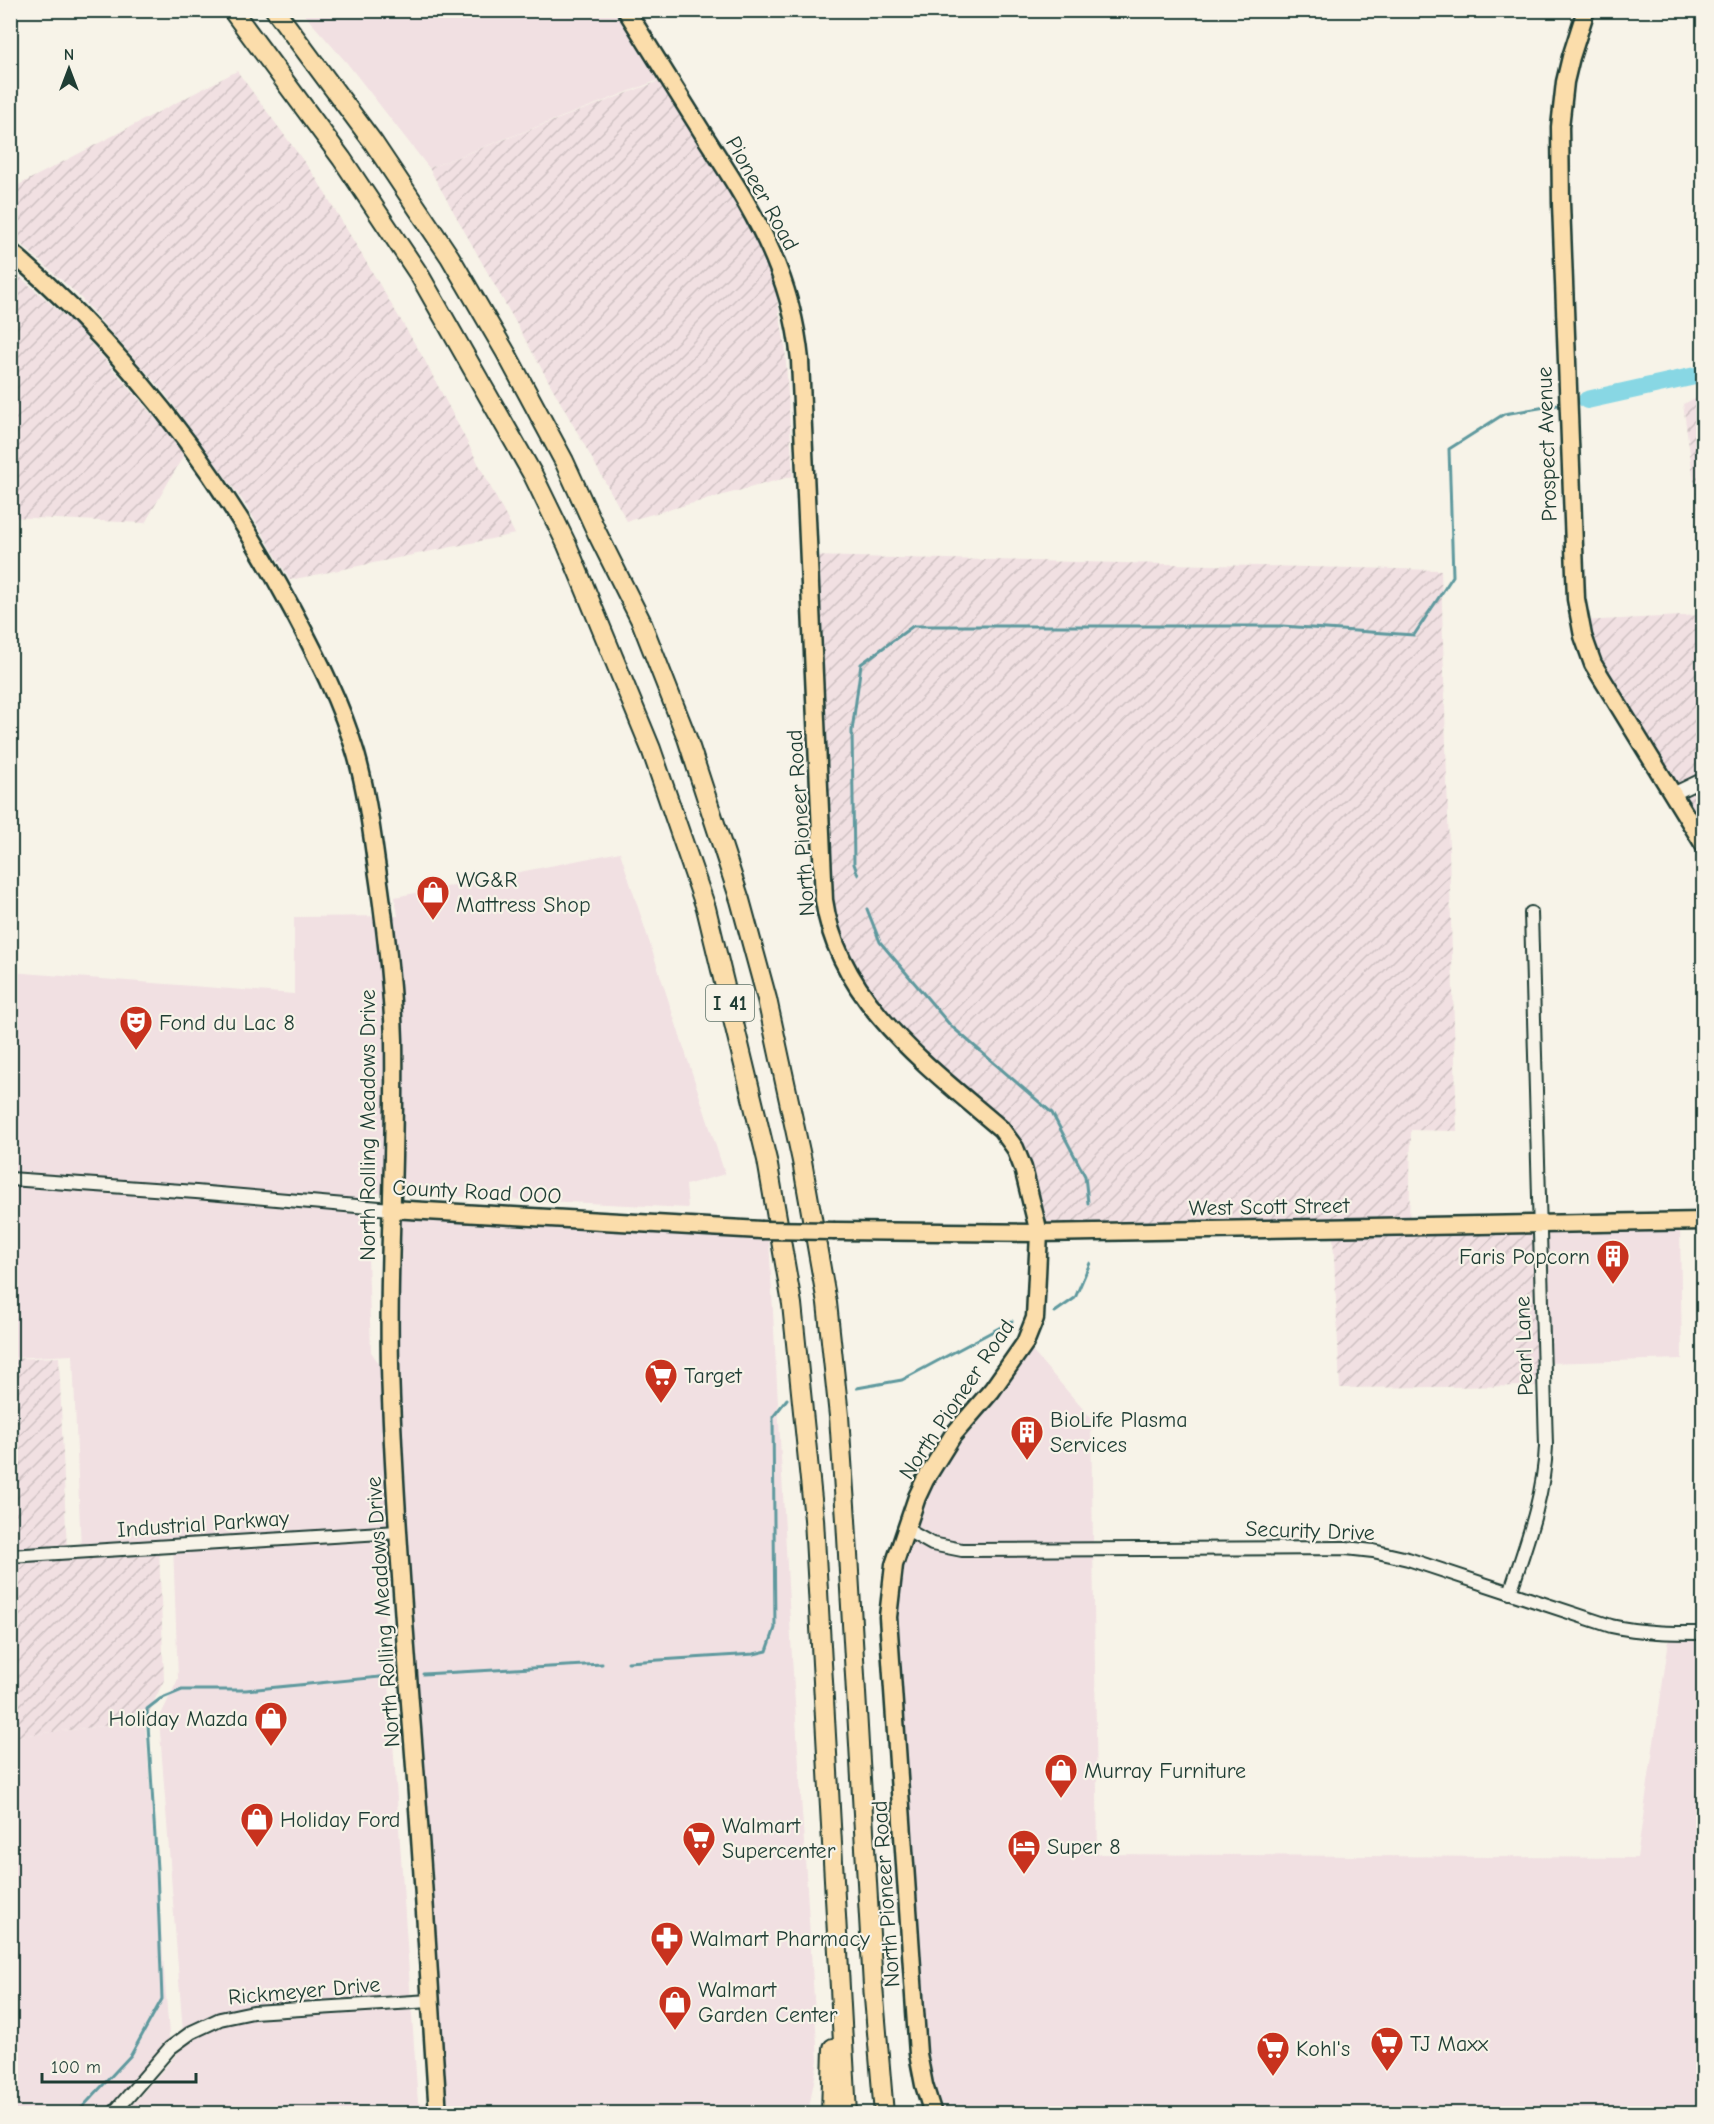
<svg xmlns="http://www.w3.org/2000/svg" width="1714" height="2124" viewBox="0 0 1714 2124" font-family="'Comic Neue',sans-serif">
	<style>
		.built { fill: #f1e0e2; fill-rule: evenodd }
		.industrial { fill: url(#industrial-furrows) }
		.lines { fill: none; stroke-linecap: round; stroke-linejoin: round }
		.stream { stroke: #5e999e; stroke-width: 3 }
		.river { stroke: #88d7e4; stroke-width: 18 }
		.minor-casing { stroke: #1f3d34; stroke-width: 16 }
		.major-casing { stroke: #1f3d34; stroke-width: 21 }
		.highway-casing { stroke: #1f3d34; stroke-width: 22 }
		.minor { stroke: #f7f3e8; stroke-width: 12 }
		.major { stroke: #fbddab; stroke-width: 16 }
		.highway { stroke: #fbddab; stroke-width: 18 }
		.major-bridge-casing { stroke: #1f3d34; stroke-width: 21; stroke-linecap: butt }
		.major-bridge { stroke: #fbddab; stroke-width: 16 }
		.labels { text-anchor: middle; stroke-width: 4.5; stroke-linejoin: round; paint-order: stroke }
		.shield { fill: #f7f3e8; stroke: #60746a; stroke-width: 1.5 }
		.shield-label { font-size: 21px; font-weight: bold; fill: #1f3d34 }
		.street-label { font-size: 22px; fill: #1f3d34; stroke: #f7f3e8 }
		.poi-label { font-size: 22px; fill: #1f3d34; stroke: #f7f3e8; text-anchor: start }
	</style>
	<defs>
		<pattern id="industrial-furrows" width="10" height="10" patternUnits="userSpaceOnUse" patternTransform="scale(1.5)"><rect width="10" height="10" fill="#f1e0e2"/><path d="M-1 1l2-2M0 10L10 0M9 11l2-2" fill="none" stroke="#cec1c2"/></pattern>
	</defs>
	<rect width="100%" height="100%" fill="#f7f3e8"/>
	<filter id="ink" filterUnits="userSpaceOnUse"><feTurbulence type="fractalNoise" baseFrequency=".0167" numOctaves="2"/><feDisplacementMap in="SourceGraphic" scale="12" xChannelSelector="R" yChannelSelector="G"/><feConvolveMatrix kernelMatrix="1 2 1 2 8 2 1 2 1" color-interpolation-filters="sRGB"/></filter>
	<g filter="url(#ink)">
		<g class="built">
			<path d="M301,11H640L677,73L429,168L347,63Z"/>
			<path d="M620,852L725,1174L686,1185L688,1208L366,1192L371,1352L401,1395L398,1299L399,1218L769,1239L792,1657L818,2060L808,2113H125L184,2046L159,1719L178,1679L173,1546L81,1551L73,1355L11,1358V972L294,994V917L398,916L395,897ZM408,1533L416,1679L420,1709L439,2011L448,2105L418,2103L380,1553Z"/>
			<path d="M1680,1222L1682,1359L1545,1363L1540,1223Z"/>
			<path d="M1025,1343L1091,1418L1098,1854L1637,1858L1670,1633H1703V2113L933,2114L924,2085L888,1617L917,1497Z"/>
			<path d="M145,1721L170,2048L113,2113H11L10,1737Z"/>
		</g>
		<g class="industrial">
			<path d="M237,71L316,178L424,359L515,534L290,580L247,507L164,392L77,294L11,235V189Z"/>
			<path d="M662,80L694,130L772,271L785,346L793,476L627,521L429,168Z"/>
			<path d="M11,269L75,325L185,453L145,523L11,517Z"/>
			<path d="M1703,395V545L1683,404Z"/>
			<path d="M808,556L1441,570L1457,1131L1411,1130L1409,1231L1540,1223L1545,1386L1340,1388L1333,1235L1039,1233L1015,1148L892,1031L833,940Z"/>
			<path d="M1703,615V845L1635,730L1580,621Z"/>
			<path d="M59,1357L67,1553L159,1547L164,1680L145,1721L11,1737V1359Z"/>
		</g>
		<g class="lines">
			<g class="stream">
				<path d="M1574,403L1587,400"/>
				<path d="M858,875L854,864L852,731L861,664L913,626H1282L1414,635L1453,576L1449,449L1504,414L1564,404"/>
				<path d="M867,909L880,942L950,1025L1052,1113L1085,1176L1088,1203"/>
				<path d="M1055,1312L1075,1298L1090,1263"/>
				<path d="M857,1388L902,1380L1012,1321"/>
				<path d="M628,1662L754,1654L767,1651L775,1628L773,1417L787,1399"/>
				<path d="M423,1674L602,1664"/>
				<path d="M76,2114L131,2055L162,1999L157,1869L147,1709L160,1699L182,1690H246L390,1676"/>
			</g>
			<path class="river" d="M1587,400L1704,374"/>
			<defs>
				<g id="minor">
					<path d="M1673,794L1704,779"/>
					<path d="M10,1179L196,1192L391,1209"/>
					<path d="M907,1530L932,1544L962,1550L1346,1548L1373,1551L1408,1559L1611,1626C1642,1633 1672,1633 1704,1633"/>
					<path d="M10,1556L398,1532"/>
					<path d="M1510,1593C1526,1544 1544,1498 1546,1446L1531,913"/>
					<path d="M113,2114L170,2048L192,2032L220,2019L253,2012L430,2001"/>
				</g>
				<g id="major">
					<path d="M626,10C652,52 678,93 704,135C752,209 791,270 800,360L824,900C838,1001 928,1066 1001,1129L1015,1148L1023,1168L1039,1233L1035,1318L1025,1343L992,1390L953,1435L925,1480L917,1497L894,1565L888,1617L918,2054L924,2085L933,2114"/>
					<path d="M1586,10L1571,57L1565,82L1560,127L1561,203L1576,599L1583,636L1593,664L1704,845"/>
					<path d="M10,251C128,351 220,474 292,609C317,656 341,703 356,754C366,789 371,826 376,862C385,921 392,980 394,1040C396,1160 386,1279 391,1398C395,1505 403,1610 411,1716C422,1849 429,1981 438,2114"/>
					<path d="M391,1209L761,1230"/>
					<path d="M835,1231L1039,1233L1704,1221"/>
				</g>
				<g id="highway">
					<path d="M232,10L342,159L420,276L533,475L567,545L651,749L706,908L767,1160L792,1304L814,1519L847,2114"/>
					<path d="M275,10L373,142L450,257L506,353L564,461L597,533L641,621L687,738L740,900L767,999L802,1161L827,1303L839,1416L846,1520L873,1986L884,2114"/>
					<path d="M831,2114L833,2048"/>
				</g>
			</defs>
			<use href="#minor" class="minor-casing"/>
			<use href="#major" class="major-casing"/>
			<use href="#highway" class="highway-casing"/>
			<use href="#minor" class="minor"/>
			<use href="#major" class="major"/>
			<use href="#highway" class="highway"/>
			<defs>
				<path id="major-bridge" d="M761,1230L835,1231"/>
			</defs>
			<use href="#major-bridge" class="major-bridge-casing"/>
			<use href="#major-bridge" class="major-bridge"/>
		</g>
	</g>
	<defs>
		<symbol id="shop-pin" viewBox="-11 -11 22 30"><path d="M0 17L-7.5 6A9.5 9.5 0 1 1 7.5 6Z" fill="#c8321e" stroke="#f7f3e8"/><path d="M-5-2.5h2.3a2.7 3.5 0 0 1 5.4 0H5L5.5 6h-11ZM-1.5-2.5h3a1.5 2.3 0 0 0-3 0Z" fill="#fff"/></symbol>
		<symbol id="theatre-pin" viewBox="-11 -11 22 30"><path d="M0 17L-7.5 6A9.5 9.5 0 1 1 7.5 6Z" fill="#c8321e" stroke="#f7f3e8"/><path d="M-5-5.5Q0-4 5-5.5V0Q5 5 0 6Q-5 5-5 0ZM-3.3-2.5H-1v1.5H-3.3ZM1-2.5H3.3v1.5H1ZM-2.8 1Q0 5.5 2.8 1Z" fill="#fff"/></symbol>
		<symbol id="building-pin" viewBox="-11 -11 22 30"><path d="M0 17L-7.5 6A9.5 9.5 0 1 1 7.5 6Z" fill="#c8321e" stroke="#f7f3e8"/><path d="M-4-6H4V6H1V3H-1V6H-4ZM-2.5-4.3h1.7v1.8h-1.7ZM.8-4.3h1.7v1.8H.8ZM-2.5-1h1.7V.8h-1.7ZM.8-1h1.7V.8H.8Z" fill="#fff"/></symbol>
		<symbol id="supermarket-pin" viewBox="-11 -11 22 30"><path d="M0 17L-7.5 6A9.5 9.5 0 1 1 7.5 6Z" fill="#c8321e" stroke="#f7f3e8"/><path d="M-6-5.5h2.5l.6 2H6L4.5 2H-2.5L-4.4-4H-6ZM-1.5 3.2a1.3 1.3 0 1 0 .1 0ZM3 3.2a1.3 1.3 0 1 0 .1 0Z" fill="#fff"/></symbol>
		<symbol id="hotel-pin" viewBox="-11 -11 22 30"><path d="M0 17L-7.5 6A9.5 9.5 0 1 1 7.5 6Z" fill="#c8321e" stroke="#f7f3e8"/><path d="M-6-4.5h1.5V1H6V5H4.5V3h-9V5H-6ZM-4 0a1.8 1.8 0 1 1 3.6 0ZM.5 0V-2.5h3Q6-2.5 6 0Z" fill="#fff"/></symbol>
		<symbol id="pharmacy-pin" viewBox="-11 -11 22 30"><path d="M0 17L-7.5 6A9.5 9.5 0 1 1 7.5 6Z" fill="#c8321e" stroke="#f7f3e8"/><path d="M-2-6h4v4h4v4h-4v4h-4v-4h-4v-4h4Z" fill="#fff"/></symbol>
	</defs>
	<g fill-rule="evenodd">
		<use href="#shop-pin" x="414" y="873" width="38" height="52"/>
		<use href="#theatre-pin" x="117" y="1003" width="38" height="52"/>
		<use href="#building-pin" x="1594" y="1237" width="38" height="52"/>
		<use href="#supermarket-pin" x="642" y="1356" width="38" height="52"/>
		<use href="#building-pin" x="1008" y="1413" width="38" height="52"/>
		<use href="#shop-pin" x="252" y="1699" width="38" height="52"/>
		<use href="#shop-pin" x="1042" y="1751" width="38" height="52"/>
		<use href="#shop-pin" x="238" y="1800" width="38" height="52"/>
		<use href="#supermarket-pin" x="680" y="1819" width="38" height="52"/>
		<use href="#hotel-pin" x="1005" y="1827" width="38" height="52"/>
		<use href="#pharmacy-pin" x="648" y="1919" width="38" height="52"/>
		<use href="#shop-pin" x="656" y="1983" width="38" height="52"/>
		<use href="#supermarket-pin" x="1368" y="2024" width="38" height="52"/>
		<use href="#supermarket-pin" x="1254" y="2029" width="38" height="52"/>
	</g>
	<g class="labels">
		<rect class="shield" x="706" y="985" width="48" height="36" rx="4.5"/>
		<g class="shield-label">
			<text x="730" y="1010">I 41</text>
		</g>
		<g class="street-label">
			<text transform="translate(763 193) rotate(61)" y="8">Pioneer Road</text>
			<text transform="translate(1546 444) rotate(-92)" y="8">Prospect Avenue</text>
			<text transform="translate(800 823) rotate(-94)" y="8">North Pioneer Road</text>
			<text transform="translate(367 1125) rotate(-90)" y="8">North Rolling Meadows Drive</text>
			<text transform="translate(477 1191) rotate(3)" y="8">County Road OOO</text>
			<text transform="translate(1269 1206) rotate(-1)" y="8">West Scott Street</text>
			<text transform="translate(1523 1346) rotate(-92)" y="8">Pearl Lane</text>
			<text transform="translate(956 1399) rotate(-56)" y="8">North Pioneer Road</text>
			<text transform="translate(203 1523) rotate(-4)" y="8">Industrial Parkway</text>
			<text transform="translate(1310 1530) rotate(2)" y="8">Security Drive</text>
			<text transform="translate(382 1612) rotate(-94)" y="8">North Rolling Meadows Drive</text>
			<text transform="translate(885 1894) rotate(-94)" y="8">North Pioneer Road</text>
			<text transform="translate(304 1990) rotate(-5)" y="8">Rickmeyer Drive</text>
		</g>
		<g class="poi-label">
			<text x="456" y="887">WG&amp;R<tspan x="456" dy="25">Mattress Shop</tspan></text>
			<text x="159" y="1030">Fond du Lac 8</text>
			<text x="1590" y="1264" text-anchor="end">Faris Popcorn</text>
			<text x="684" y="1383">Target</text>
			<text x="1050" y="1427">BioLife Plasma<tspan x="1050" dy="25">Services</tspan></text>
			<text x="248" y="1726" text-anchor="end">Holiday Mazda</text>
			<text x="1084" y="1778">Murray Furniture</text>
			<text x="280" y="1827">Holiday Ford</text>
			<text x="722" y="1833">Walmart<tspan x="722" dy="25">Supercenter</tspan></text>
			<text x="1047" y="1854">Super 8</text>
			<text x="690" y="1946">Walmart Pharmacy</text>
			<text x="698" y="1997">Walmart<tspan x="698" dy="25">Garden Center</tspan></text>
			<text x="1410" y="2051">TJ Maxx</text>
			<text x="1296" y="2056">Kohl's</text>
		</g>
	</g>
	<rect width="1714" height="2124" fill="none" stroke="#f7f3e8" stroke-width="36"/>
	<rect x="18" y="18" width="1678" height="2088" fill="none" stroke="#1f3d34" stroke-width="2" filter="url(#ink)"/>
	<g transform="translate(69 69)" stroke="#f7f3e8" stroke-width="4.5" paint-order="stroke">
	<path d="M0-4.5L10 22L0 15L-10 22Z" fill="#1f3d34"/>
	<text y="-9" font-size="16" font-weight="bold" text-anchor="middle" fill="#1f3d34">N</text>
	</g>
	<path d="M42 2073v9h154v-9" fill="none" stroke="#1f3d34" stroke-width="3"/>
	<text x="51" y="2073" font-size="18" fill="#1f3d34" stroke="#f7f3e8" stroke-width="4.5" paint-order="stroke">100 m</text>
</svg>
